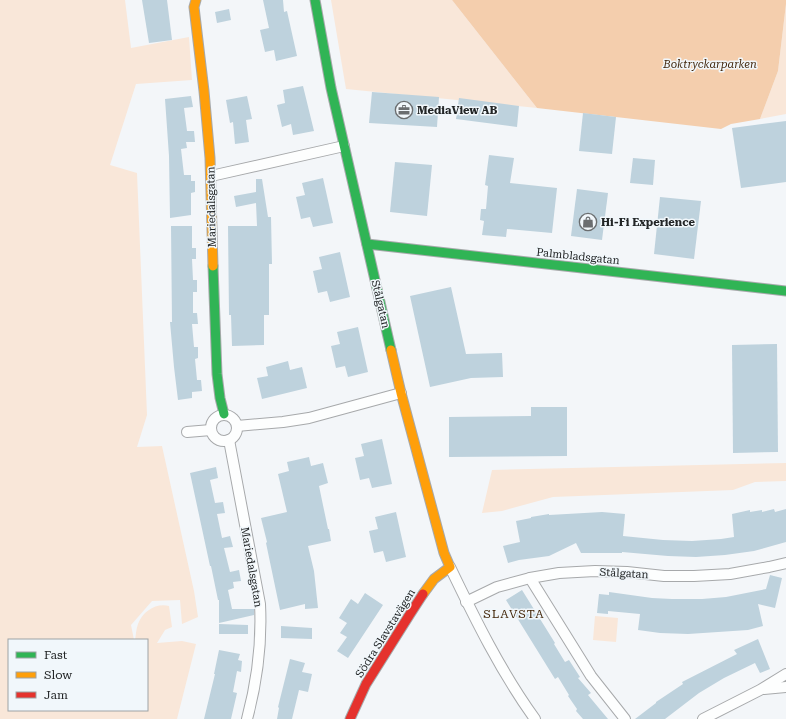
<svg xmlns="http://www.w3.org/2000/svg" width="786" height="719" viewBox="0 0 786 719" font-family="'Roboto Serif',serif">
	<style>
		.green { fill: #f9e7d9 }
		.forest { fill: #f4cead }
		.building { fill: #bed2dd }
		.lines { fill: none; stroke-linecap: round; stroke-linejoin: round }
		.street-casing { stroke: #a7a9ab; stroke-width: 12 }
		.fast-casing { stroke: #a7a9ab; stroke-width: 11 }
		.slow-casing { stroke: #a7a9ab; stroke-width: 11 }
		.jam-casing { stroke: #a7a9ab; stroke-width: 11 }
		.street { stroke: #fdfefe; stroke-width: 10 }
		.fast { stroke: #30b455; stroke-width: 9 }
		.slow { stroke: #ff9f0a; stroke-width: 9 }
		.jam { stroke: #e5322d; stroke-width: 9 }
		.labels { text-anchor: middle; stroke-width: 3; stroke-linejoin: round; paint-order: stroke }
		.park-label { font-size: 11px; font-style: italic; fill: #44280d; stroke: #f1f7fb }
		.poi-label { font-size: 11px; font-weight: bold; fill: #222526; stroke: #f1f7fb; text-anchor: start }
		.street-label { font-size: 11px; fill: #222526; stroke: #f1f7fb }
		.neighbourhood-label { font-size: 12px; letter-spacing: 1px; fill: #422508; stroke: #f1f7fb }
	</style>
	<rect width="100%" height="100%" fill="#f3f6f9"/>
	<g class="green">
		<path d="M0,0H125L131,48L189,37L192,80L136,84L110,165L137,173L147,415L137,447L162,446L194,591L198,617L182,624L180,600L152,601L131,625L134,640H9V710H147V640H135C136,635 136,629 138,624C143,611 156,603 169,606L172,627L165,630L157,643L182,641L196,644L177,719H0Z"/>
		<path d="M331,0H452L537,108L346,89Z"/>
		<path d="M786,4V114L760,119L778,71Z"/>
		<path d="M786,463V481L755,482L733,490L553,497L502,511L482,513L492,470Z"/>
		<path d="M595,616L618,618L616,642L593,640Z"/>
	</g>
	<path class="forest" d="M452,0H786V4L778,71L760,119L731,124L721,129L537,108Z"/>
	<g class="building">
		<path d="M142,0H167L172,40L149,43Z"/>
		<path d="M263,0H283L284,12L287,11L297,56L276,61L274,50L265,52L260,30L269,28Z"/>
		<path d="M229,9L231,20L217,23L215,12Z"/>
		<path d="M303,86L314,131L293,135L291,124L282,127L277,105L285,103L283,90Z"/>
		<path d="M372,92L439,97L437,127L369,123Z"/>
		<path d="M191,96L193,107L184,108L187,131H194L195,142H186L187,148L181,149L184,175H191V181H195V192L191,193V215L170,218L169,156L165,99Z"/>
		<path d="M247,96L252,119L246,120L249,142L235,144L233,122L230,123L226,100Z"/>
		<path d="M459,98L519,106L517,127L456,119Z"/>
		<path d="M583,113L616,117L612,154L579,151Z"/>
		<path d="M786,121V182L741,188L732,128Z"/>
		<path d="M489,155L514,158L510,183L557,188L552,233L507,229L506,237L482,235L484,221L480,220L481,209H486L488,186L485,185Z"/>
		<path d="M633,158L655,160L653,185L630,183Z"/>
		<path d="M395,162L432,165L427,216L390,212Z"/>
		<path d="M323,178L333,223L313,227L310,217L301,219L296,197L305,195L302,183Z"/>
		<path d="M256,179H262L268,217H271L272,264H269V315H264V345L232,346L231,315H229L228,226H257L256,203L236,207L234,196L256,192Z"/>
		<path d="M577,189L608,193L602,240L571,236Z"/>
		<path d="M660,197L701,201L694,259L654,254Z"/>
		<path d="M171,226H192V248H196V259H192L193,280H197V292H193V313H197L198,324H192L194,347H198V358L195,359L197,380H201L202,391L192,392V398L178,400L174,367L170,322H172Z"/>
		<path d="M340,252L350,297L330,302L327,291L318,293L313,271L322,269L319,257Z"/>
		<path d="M451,287L466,354L502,353L503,377L471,378L430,387L410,296Z"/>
		<path d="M358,327L368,372L348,377L345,366L336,368L331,346L340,344L337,332Z"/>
		<path d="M777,344L778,452L733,453L732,345Z"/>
		<path d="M288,361L290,370L302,367L307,388L262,399L257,378L268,376L266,367Z"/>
		<path d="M531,407H567V456L449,457V417L531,416Z"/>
		<path d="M382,439L392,484L372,488L369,478L360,480L355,458L364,456L361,444Z"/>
		<path d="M309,457L311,466L323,463L328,483L319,486L328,529H329L331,541L308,546L314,571L318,608L305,609V604L280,610L266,543L267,542L261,518L287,512L278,474L289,471L287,462Z"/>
		<path d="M216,467L218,478L210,480L215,503L223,502L225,513L217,514L222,538L230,536L233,547L224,548L230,572L239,570L241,581L233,582L234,588L228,590L232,609H254V615L219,623V600H218L211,566H210L190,473Z"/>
		<path d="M774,509L775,512L786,509V542L754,551L725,555L696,557L668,556L622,552V553H581L576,543L549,556L519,560L508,563L503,546L520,542L516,521L531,518V517L549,514V515L602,512L625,514L623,536L663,540L692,541L721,539L734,537L732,514L750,510V512L762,510V512Z"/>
		<path d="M396,512L406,557L386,562L383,551L374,553L369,531L378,529L375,517Z"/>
		<path d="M770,575L782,578L775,608L758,604L763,626L748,630L688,634L660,633L638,630L640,614L608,611V614L597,613L599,594L609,595V592L652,598L672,599H702L726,597L766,589Z"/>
		<path d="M522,590L555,643L554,644L565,662L569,660L580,677L578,678L591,693L588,695L608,719H583L576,711L577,709L568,696L569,695L558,677L555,679L506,600Z"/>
		<path d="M365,593L383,605L348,658L337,651L347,637L340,633L347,623L339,618L351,599L358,604Z"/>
		<path d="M219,624L248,625V634H219Z"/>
		<path d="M281,626L312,628V639L281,638Z"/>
		<path d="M758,639L770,669L760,673L755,663L724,678L699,693L665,719H635L656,703V702L683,684L682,682L737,654L734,650Z"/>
		<path d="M219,650L240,654L238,660L242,661L241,672L237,671L233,692L237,693L231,719H204L215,674H214Z"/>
		<path d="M290,659L305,663L302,672L312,674L308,692L299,690L292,719H277L279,708L278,707Z"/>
	</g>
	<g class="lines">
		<defs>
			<g id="street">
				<path d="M211,176L344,146"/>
				<circle cx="224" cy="428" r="13"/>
				<path d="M237,426L283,422L309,418L401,393"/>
				<path d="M187,432L211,430"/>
				<path d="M229,440L260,604C262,643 257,682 247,719"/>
				<path d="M450,567C475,619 501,672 535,719"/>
				<path d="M530,578L591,676L625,719"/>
				<path d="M466,602L497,587L530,578L559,573L595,571L627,572L664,576H694L730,574L769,567L786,563"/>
				<path d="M764,689L786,687"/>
				<path d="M703,719L760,690L786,674"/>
			</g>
			<g id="fast">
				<path d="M315,0L331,88L391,350"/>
				<path d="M367,244L786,291"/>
				<path d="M213,266L217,374L220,398L224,414"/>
			</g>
			<g id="slow">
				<path d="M196,0L194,7L204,91L210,158L213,266"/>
				<path d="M391,350L401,393L444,553L450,567L434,579L423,594"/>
			</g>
			<path id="jam" d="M350,719L366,684L410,614L423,594"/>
		</defs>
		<use href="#street" class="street-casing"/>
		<use href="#fast" class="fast-casing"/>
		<use href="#slow" class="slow-casing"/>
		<use href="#jam" class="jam-casing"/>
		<use href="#street" class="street"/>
		<use href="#fast" class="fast"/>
		<use href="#slow" class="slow"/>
		<use href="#jam" class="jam"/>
	</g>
	<defs>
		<symbol id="office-ring" viewBox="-11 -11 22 22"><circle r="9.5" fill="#f1f7fb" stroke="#6b6e70" stroke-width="1.5"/><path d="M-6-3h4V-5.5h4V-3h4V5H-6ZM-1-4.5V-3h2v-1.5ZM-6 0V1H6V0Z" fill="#6b6e70"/></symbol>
		<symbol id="shop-ring" viewBox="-11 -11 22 22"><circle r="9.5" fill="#f1f7fb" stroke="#6b6e70" stroke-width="1.5"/><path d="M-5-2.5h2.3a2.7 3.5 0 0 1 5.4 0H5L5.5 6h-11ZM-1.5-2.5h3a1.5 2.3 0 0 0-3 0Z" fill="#6b6e70"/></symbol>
	</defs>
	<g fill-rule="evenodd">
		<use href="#office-ring" x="394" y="100" width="20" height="20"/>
		<use href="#shop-ring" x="578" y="212" width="20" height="20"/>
	</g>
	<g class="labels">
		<g class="park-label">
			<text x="710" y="68">Boktryckarparken</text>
		</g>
		<g class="poi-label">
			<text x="417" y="114">MediaView AB</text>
			<text x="601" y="226">Hi-Fi Experience</text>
		</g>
		<g class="street-label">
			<text transform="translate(211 207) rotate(-91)" y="4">Mariedalsgatan</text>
			<text transform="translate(578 256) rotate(6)" y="4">Palmbladsgatan</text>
			<text transform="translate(381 304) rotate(77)" y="4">Stålgatan</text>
			<text transform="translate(252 567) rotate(80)" y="4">Mariedalsgatan</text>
			<text transform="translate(624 573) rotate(3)" y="4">Stålgatan</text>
			<text transform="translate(385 633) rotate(-58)" y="4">Södra Slavstavägen</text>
		</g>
		<g class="neighbourhood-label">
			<text x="514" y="618">SLAVSTA</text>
		</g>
	</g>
	<rect x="8" y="639" width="140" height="72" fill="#f1f7fb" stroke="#9ea3a6"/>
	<rect x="16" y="652" width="20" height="6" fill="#30b455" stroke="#9ea3a6"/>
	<text x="44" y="659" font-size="12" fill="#222526">Fast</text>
	<rect x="16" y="672" width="20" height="6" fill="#ff9f0a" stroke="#9ea3a6"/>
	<text x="44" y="679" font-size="12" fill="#222526">Slow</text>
	<rect x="16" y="692" width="20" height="6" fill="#e5322d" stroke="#9ea3a6"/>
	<text x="44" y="699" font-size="12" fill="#222526">Jam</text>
</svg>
